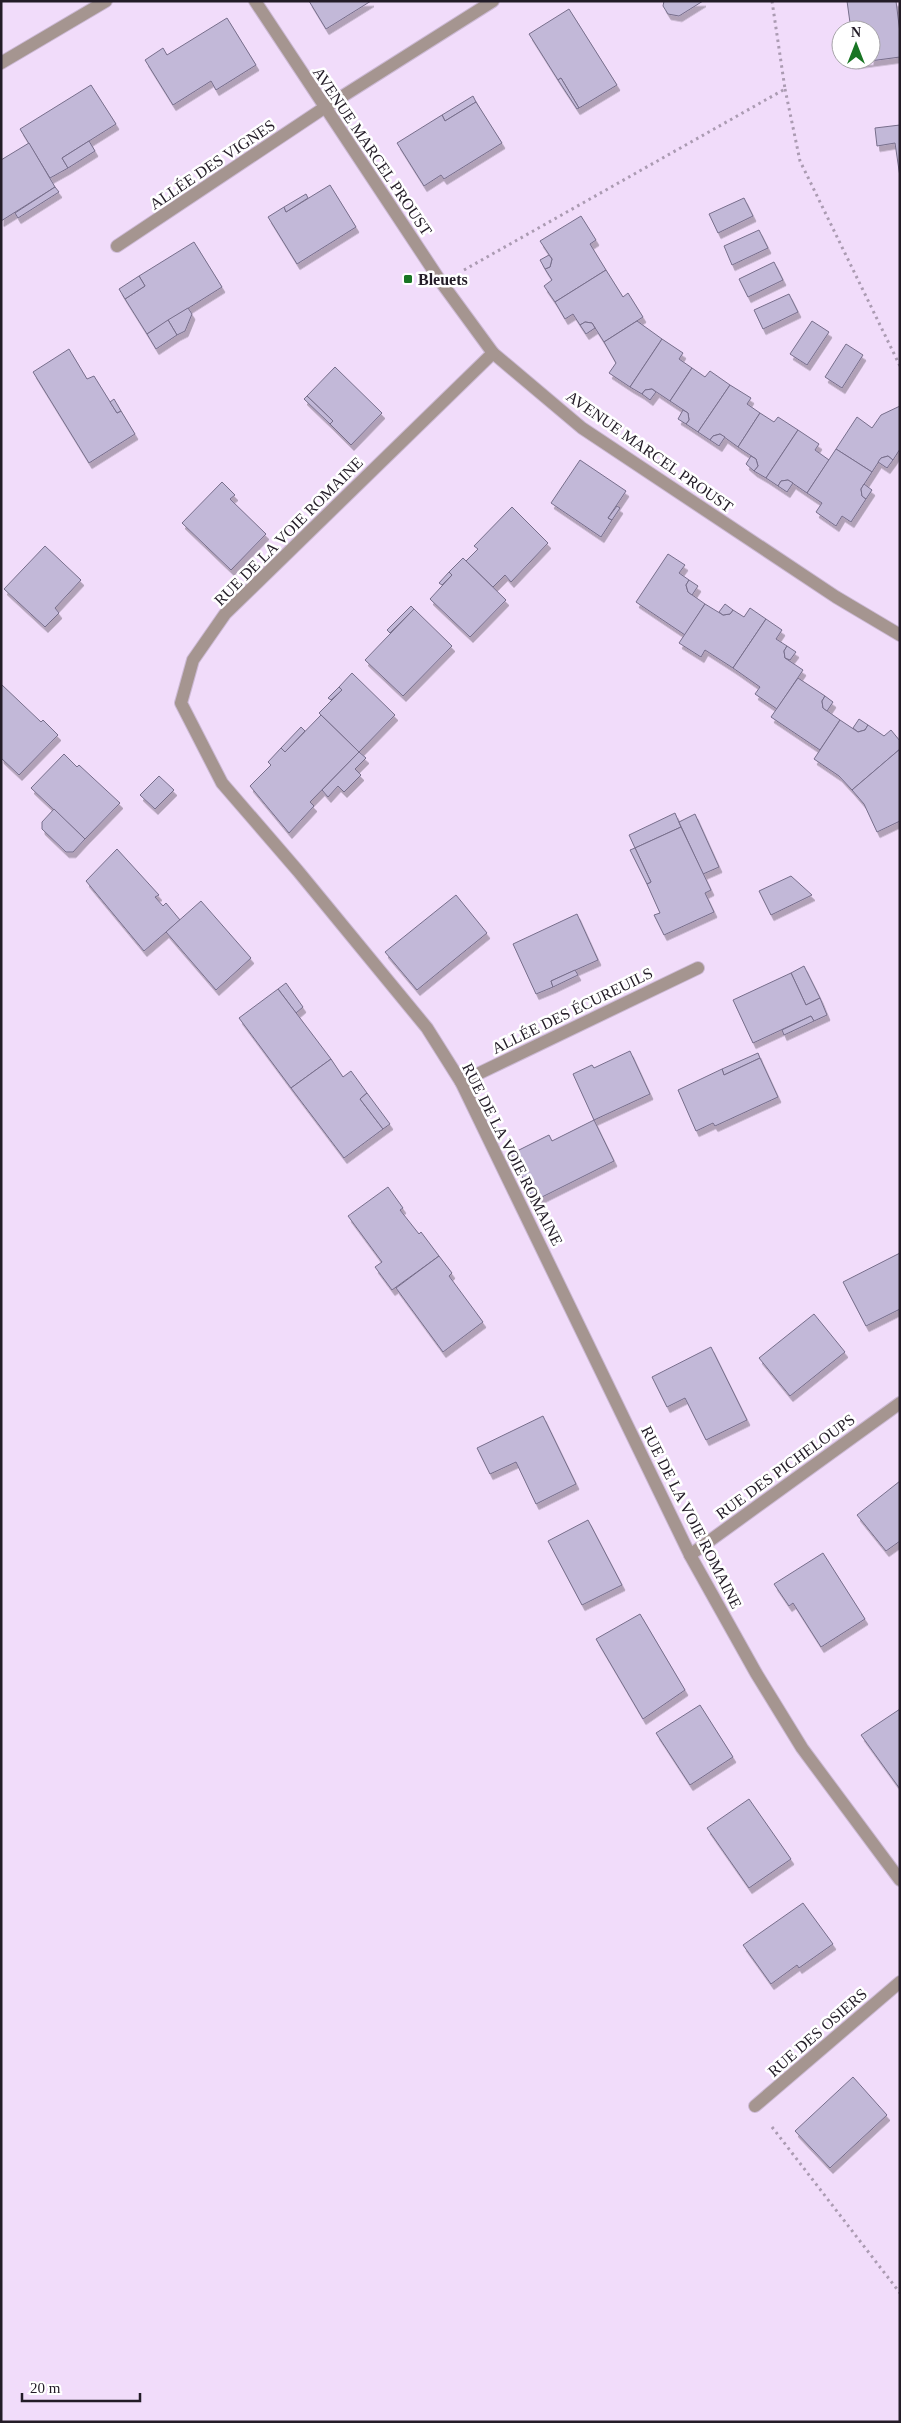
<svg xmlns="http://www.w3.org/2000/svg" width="901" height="2423" viewBox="0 0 901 2423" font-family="Georgia,serif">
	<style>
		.building { fill: #c2b8d8; stroke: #776e8b; filter: url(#shadow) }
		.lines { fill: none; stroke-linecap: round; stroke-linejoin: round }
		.lane-casing { stroke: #ccb9d4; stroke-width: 14 }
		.street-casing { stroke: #ccb9d4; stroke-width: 14 }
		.path { stroke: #ab9bb2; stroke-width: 3; stroke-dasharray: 2.5 4; stroke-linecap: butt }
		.lane { stroke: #a59590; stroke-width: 12 }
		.street { stroke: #a59590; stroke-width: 12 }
		.poi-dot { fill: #197524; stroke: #fff; stroke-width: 2 }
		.labels { text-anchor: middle; stroke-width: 5; stroke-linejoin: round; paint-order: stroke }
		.street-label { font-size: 16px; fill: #231c27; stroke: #fff }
		.poi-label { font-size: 16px; font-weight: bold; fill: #231c27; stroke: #fff; text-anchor: start }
	</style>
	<defs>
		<filter id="shadow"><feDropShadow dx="3" dy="5.5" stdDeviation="0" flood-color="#0004"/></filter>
	</defs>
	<rect width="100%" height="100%" fill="#f1dcfa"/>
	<g class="building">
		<path d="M309,1H371L326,29Z"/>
		<path d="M664,1H703L679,16L668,14L663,6Z"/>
		<path d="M847,1H896L900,33V57L855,63V60H871V30H851Z"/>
		<path d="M569,9L617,85L579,108L561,78L558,80L529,34Z"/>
		<path d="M227,18L256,65L216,90L211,81L173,105L145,60L163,48L167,55Z"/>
		<path d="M561,78L579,108L577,109L558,80Z"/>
		<path d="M91,85L116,124L62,158L68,168L50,178L20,129Z"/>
		<path d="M473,96L476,102L445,121L442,115Z"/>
		<path d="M476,102L502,143L444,179L441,175L424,186L397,143L442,115L445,121Z"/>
		<path d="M900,125V177L895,143L877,146L875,128Z"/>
		<path d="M89,141L95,151L68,168L62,158Z"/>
		<path d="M29,143L55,187L1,221V160Z"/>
		<path d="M330,185L356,227L297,264L268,217L284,207L286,212Z"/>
		<path d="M55,187L59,192L18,218L15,213Z"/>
		<path d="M306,194L308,198L286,212L284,207Z"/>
		<path d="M744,198L753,216L718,233L709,214Z"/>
		<path d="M581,216L596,240L590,244L606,270L555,302L544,286L552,280L545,269L550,267L552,259L540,241Z"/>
		<path d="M759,230L768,248L732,265L724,246Z"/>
		<path d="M194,242L222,287L147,334L125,299L145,286L139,276Z"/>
		<path d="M549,255L552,259L550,267L545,269L540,260Z"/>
		<path d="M774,262L783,280L748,297L739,279Z"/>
		<path d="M606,270L623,297L628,293L643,317L604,342L592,323L585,322L580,325L573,314L565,319L555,302Z"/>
		<path d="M139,276L145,286L125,299L119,289Z"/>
		<path d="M789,294L798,312L763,329L754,310Z"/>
		<path d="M188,308L192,314L185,331L177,335L168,320Z"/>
		<path d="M168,320L177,335L156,349L147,334Z"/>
		<path d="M637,321L662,339L630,387L609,373L616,363L604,342Z"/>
		<path d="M812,321L829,332L807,365L790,354Z"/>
		<path d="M585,322L592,323L595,328L586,334L580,325Z"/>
		<path d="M662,339L683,353L679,359L692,368L670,401L652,389L645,390L642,394L630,387Z"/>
		<path d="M846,344L863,355L842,388L825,377Z"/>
		<path d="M69,349L87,379L94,376L117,413L121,411L135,434L89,463L33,372Z"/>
		<path d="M335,367L382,413L351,445L330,424L333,421L307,396Z"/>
		<path d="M692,368L705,377L710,371L730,385L698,432L686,424L689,420L688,413L670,401Z"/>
		<path d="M730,385L751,398L747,404L760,413L738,447L720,434L713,436L710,440L698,432Z"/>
		<path d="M652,389L656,392L650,400L642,394L645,390Z"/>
		<path d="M307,396L333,421L330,424L304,399Z"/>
		<path d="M114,399L121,411L117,413L110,402Z"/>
		<path d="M900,406V449L893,460L888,456L881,458L872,472L836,449L857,417L872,428L881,415Z"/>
		<path d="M683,410L688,413L689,420L686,424L678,419Z"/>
		<path d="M760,413L774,422L778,417L798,430L766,478L754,471L758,466L756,459L738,447Z"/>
		<path d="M798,430L819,444L815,450L829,460L807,493L788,480L781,481L778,486L766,478Z"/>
		<path d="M720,434L725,437L719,446L710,440L713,436Z"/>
		<path d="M836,449L872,472L861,489L862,496L866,499L851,522L842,516L836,526L816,512L822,503L807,493Z"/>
		<path d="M751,456L756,459L758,466L754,471L746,464Z"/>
		<path d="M888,456L893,460L887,468L878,462L881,458Z"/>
		<path d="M580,460L626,491L608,518L612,520L601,537L551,503Z"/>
		<path d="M788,480L793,483L787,492L778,486L781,481Z"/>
		<path d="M222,482L235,495L230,499L266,534L231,570L182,523Z"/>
		<path d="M864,484L872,490L866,499L862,496L861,489Z"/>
		<path d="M617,506L620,508L612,520L608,518Z"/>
		<path d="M512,507L548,543L511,582L505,575L493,587L466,561L478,549L474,546Z"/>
		<path d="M45,546L81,580L55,608L59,613L45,627L4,589Z"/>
		<path d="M668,554L685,565L679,573L689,580L686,585L688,592L705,604L685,635L636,602Z"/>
		<path d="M463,558L506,600L470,637L430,599L452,575L449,572Z"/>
		<path d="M449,572L452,575L442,585L439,583Z"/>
		<path d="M689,580L698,586L692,595L688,592L686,585Z"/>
		<path d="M705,604L723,615L730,614L733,610L744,617L750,608L766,619L733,668L705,650L701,657L679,643Z"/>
		<path d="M725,604L733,610L730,614L723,615L719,612Z"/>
		<path d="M411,606L414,609L390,633L387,630Z"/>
		<path d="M414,609L452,646L403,696L365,660Z"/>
		<path d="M766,619L782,630L776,639L787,646L784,651L785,658L803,670L777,709L755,694L760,687L733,668Z"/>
		<path d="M787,646L796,652L790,660L785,658L784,651Z"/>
		<path d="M352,673L395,715L359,752L319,713L342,690L339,687Z"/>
		<path d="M798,678L825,696L822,701L823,708L840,720L820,750L771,717Z"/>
		<path d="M1,684L41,722L43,720L58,735L19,775L1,758Z"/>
		<path d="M339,687L342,690L331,700L328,698Z"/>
		<path d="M825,696L833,702L827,711L823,708L822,701Z"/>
		<path d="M321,715L359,752L310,802L314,806L289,833L250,786L271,765L268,762L281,748L285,752Z"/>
		<path d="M859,719L868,725L865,730L858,732L853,728Z"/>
		<path d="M840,720L858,732L865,730L868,725L884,736L891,730L900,741V749L852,790L839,776L814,759Z"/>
		<path d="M301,727L305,731L285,752L281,748Z"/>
		<path d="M900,749V821L877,832L864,804L852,790Z"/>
		<path d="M359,752L366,758L355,769L361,775L344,792L338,786L328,797L322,790Z"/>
		<path d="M64,754L77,767L79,765L120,803L85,839L31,788Z"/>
		<path d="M159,776L174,790L155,809L140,795Z"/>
		<path d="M54,809L85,839L73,852H66L42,829V822Z"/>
		<path d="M675,813L681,827L635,848L629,835Z"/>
		<path d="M695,814L719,867L703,874L679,822Z"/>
		<path d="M681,827L711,890L705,893L714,912L664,935L654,915L660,913L647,884L651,882L635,848Z"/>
		<path d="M635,848L651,882L647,884L630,850Z"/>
		<path d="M117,849L159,895L155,897L163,906L166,903L180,920L144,951L86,881Z"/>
		<path d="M791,876L812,895L771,915L759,891Z"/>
		<path d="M456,895L487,933L417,990L385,952Z"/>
		<path d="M201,901L251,958L216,990L166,932Z"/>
		<path d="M577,914L598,960L551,981L553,987L536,994L513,944Z"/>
		<path d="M804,966L820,998L806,1005L791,973Z"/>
		<path d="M575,970L578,975L553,987L551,981Z"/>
		<path d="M791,973L806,1005L820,998L827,1015L814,1021L811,1016L753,1043L733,1000Z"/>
		<path d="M286,983L303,1007L296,1013L278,989Z"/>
		<path d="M278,989L331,1059L291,1088L239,1018Z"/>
		<path d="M811,1016L814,1021L784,1035L782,1030Z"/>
		<path d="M630,1051L650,1094L594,1120L573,1074L592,1065L594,1068Z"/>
		<path d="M758,1053L760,1058L724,1075L722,1069Z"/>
		<path d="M760,1058L778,1097L715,1126L713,1123L696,1131L678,1090L722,1069L724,1075Z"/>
		<path d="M331,1059L343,1077L351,1071L367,1093L360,1099L383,1129L344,1158L291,1088Z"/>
		<path d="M367,1093L390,1124L383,1129L360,1099Z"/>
		<path d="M594,1120L614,1161L534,1201L511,1154L549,1135L552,1141Z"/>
		<path d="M388,1187L403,1208L400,1210L419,1234L421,1232L439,1256L392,1290L375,1267L382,1262L348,1216Z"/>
		<path d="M900,1253V1309L866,1326L843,1282Z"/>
		<path d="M439,1256L452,1273L449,1276L483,1322L443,1352L396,1288Z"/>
		<path d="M814,1314L845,1352L790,1396L759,1358Z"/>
		<path d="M711,1347L747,1420L706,1440L685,1398L667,1407L652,1377Z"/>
		<path d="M543,1416L576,1484L536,1504L516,1462L490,1474L477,1448Z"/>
		<path d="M900,1481V1541L886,1551L857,1515Z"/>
		<path d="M588,1520L622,1585L582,1605L548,1541Z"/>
		<path d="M823,1553L865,1619L821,1647L793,1603L789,1606L774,1584Z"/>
		<path d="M640,1614L685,1690L643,1719L596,1639Z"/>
		<path d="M700,1705L733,1757L690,1785L656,1733Z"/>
		<path d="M900,1709V1789L861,1735Z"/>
		<path d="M749,1799L791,1859L749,1888L707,1828Z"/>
		<path d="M803,1903L833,1944L799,1968L797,1965L771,1984L743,1945Z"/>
		<path d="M853,2077L887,2115L830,2168L795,2131Z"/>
	</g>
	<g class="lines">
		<defs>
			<path id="lane" d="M117,246L324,108L493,1"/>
			<g id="street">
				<path d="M255,1L441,282L493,353L582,428L836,597L900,635"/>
				<path d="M1,63L106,1"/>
				<path d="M493,353L225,614L193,660L181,703L222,783L298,871L427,1028L461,1082L690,1555L756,1673L802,1748L900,1880"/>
				<path d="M461,1082L698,968"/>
				<path d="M690,1555L900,1403"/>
				<path d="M755,2106L900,1982"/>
			</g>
		</defs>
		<use href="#lane" class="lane-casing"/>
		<use href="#street" class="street-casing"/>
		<g class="path">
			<path d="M785,89L800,161L900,366"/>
			<path d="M464,270L785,89L772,1"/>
			<path d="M772,2127L900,2293"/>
		</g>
		<use href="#lane" class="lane"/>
		<use href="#street" class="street"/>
	</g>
	<rect class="poi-dot" x="403" y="274" width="10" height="10" rx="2.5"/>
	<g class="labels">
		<g class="street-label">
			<text transform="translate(373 151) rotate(56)" y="6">AVENUE MARCEL PROUST</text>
			<text transform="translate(212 164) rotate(-34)" y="6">ALLÉE DES VIGNES</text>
			<text transform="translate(650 451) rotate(35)" y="6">AVENUE MARCEL PROUST</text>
			<text transform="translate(288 531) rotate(-45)" y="6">RUE DE LA VOIE ROMAINE</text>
			<text transform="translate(572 1010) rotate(-26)" y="6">ALLÉE DES ÉCUREUILS</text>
			<text transform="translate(513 1154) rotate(63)" y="6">RUE DE LA VOIE ROMAINE</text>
			<text transform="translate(785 1466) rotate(-36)" y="6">RUE DES PICHELOUPS</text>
			<text transform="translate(692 1517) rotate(63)" y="6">RUE DE LA VOIE ROMAINE</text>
			<text transform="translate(817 2032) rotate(-41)" y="6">RUE DES OSIERS</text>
		</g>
		<g class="poi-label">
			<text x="418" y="285">Bleuets</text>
		</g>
	</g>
	<rect width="901" height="2423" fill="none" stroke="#231c27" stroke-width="5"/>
	<g transform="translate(856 45)"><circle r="24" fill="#ffffff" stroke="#a7a4a9"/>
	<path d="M0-4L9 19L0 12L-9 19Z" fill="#197524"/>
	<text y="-8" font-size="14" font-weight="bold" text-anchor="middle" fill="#231c27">N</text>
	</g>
	<path d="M22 2393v8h118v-8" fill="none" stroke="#231c27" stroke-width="2.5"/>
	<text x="30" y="2393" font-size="15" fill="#231c27" stroke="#ffffff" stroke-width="4" paint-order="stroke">20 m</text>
</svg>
